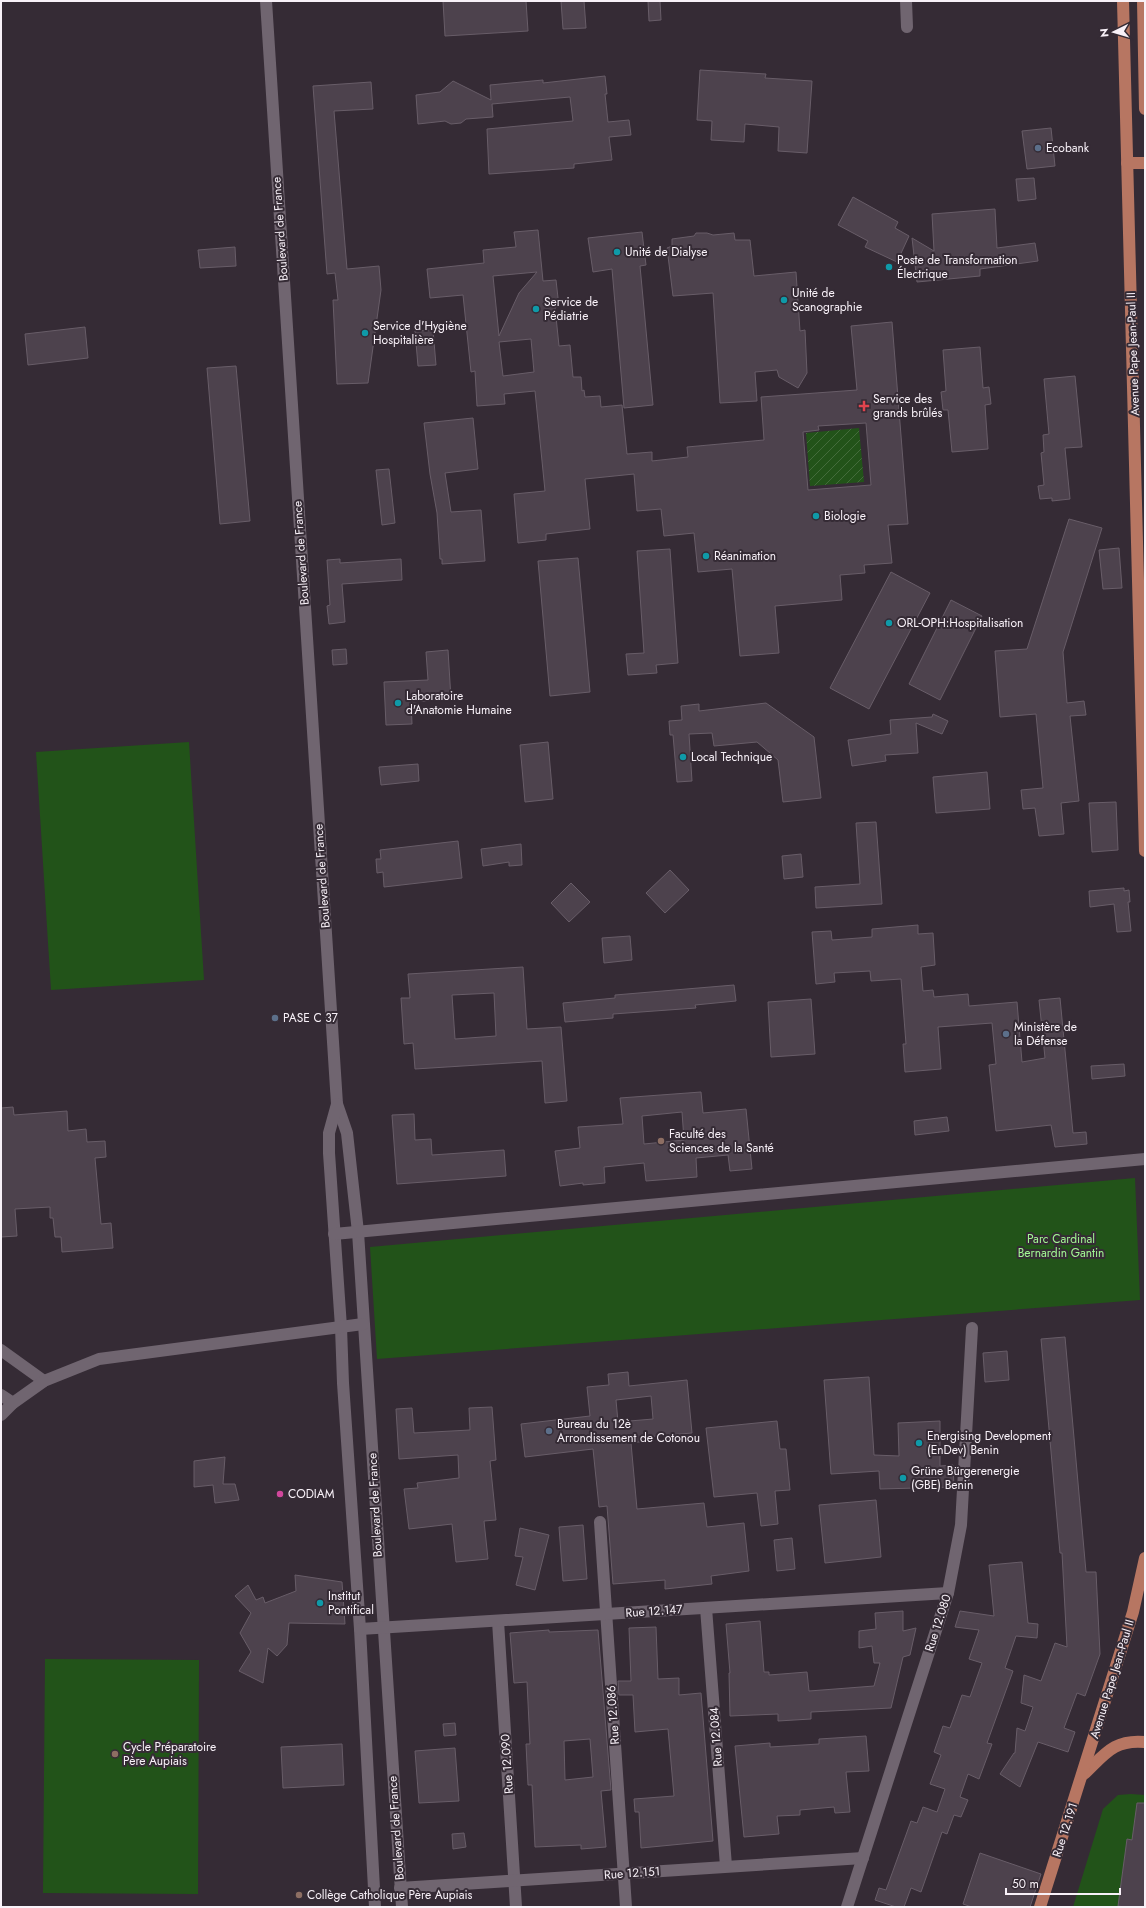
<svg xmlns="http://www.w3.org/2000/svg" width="1146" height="1908" viewBox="0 0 1146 1908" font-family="Jost,sans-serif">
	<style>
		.green { fill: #225319 }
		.garden { fill: url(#garden-furrows) }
		.building { fill: #4d424d; stroke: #685d68; fill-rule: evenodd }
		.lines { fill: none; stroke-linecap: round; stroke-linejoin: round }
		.minor { stroke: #706570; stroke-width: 12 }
		.major { stroke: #b77662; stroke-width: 12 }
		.service-dot { fill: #5c6f8a; stroke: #352b35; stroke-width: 1.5 }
		.culture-dot { fill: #0f9aa8; stroke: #352b35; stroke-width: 1.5 }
		.health-dot { fill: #e0444e; stroke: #352b35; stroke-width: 1.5 }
		.education-dot { fill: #8d6e63; stroke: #352b35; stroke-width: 1.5 }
		.hotel-dot { fill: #d1479c; stroke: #352b35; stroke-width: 1.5 }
		.labels { text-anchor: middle; stroke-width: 4; stroke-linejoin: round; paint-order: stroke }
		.poi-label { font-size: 12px; fill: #f8f1f8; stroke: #352b35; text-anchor: start }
		.street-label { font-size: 12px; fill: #f8f1f8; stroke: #352b35 }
		.park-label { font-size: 12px; fill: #a2f793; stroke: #352b35 }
	</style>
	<defs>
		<pattern id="garden-furrows" width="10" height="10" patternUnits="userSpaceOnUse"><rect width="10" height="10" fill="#225319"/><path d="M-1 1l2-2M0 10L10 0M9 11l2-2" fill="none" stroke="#436c3b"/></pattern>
	</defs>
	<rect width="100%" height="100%" fill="#352b35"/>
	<g class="green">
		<path d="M189,742L204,980L51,990L36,752Z"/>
		<path d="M1135,1178L1140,1300L377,1359L370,1247Z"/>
		<path d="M45,1659L199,1660L198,1894L43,1893Z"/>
		<path d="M1131,1794L1145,1795V1907H1073L1103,1809L1118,1795Z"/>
	</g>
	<path class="garden" d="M859,428L864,482L810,486L806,433Z"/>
	<g class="building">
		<path d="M443,1H526L528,31L445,36Z"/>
		<path d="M561,1H584L586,28L563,29Z"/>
		<path d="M648,1H660L661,20L649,21Z"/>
		<path d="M700,70L766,74L765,78L812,81L807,153L778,151L779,127L745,124L744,142L711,140L712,121L697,120Z"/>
		<path d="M605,76L607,94H605L608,122L629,120L631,135L609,137L612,160L574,164V168L489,174L487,129L573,121L570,97L492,104L493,117L466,119L461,123L451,124L445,121L418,124L416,95L440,92L453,81L491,100L490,85L543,80V83Z"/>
		<path d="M371,82L373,109L334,111L347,269L379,266L381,290L368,383L337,384L333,300H338L335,273L327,274L313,86Z"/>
		<path d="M1051,128L1055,166L1027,169L1022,131Z"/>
		<path d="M1034,178L1036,199L1018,201L1016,179Z"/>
		<path d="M853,197L898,222L895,228L909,236L897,262L865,247L868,241L838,225Z"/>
		<path d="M995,209L997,248L1035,243L1038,261L980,269V276L917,282L912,238L934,251L932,214Z"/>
		<path d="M538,230L543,281L556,280L559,307H555L559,346L570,345L573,377H581L582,391L584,390L585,397L600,396L601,407L622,405L627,454L652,452V461L688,457L687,447L764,440L761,397L857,390L851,326L892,322L908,524L888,525L892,563L864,565L865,573L840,575L842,600L775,606L779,653L740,656L732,569L698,572L694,533L664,536L661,509L637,511L634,474L585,479L590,529L546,534V540L518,543L514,494L545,491L535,391L504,394L505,404L477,406L475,371L471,372L463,295L430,298L427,269L484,263L483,250L516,247L514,232ZM537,272L519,293L499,336L493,276ZM531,339L534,372L503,376L499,342ZM866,423L871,485L808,490L803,432L819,430L818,426Z"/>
		<path d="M642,232L646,265L640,266L653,405L624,408L612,269L593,272L588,238Z"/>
		<path d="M696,233H707L713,235L734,233L735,240H750L754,276L796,272L800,331L805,330L807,373L798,388L779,377L777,370L755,372L757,401L720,403L713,293L673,296L667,248L672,246V239L694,236Z"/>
		<path d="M235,247L236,266L200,268L198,250Z"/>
		<path d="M85,327L88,358L28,365L25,334Z"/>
		<path d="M433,330L436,365L418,366L415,331Z"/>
		<path d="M980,347L983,388L989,387L991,404L985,405L988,449L952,452L948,410H943L941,392L946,391L943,350Z"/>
		<path d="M236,366L250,521L220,524L207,368Z"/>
		<path d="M1075,376L1082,447L1065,448L1070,499L1052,501V498L1040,499L1038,486L1044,485L1041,453L1044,452L1043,435L1049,434L1044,379Z"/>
		<path d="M473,418L478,469L445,473L451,512L481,510L485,561L442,564V559H440L437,513L430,474L424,423Z"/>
		<path d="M389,469L395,523L382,525L376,470Z"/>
		<path d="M1069,519L1102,528L1063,652L1067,703L1084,701L1086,715L1070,716L1079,801L1061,803L1064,834L1039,836L1035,808L1023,809L1021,790L1043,788L1036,714L1000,717L995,651L1027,649Z"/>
		<path d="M1119,548L1122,588L1103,589L1099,550Z"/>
		<path d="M670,549L678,663L656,665L657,673L628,675L626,654L644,653L637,551Z"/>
		<path d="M578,558L590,692L550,696L538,561Z"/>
		<path d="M340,559V563L401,559L402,580L342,584L345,622L329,624L327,606L330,605L327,560Z"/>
		<path d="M891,572L930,593L869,709L830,688Z"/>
		<path d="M951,600L982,616L940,700L909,684Z"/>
		<path d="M346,649L347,664L333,665L332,650Z"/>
		<path d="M448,650L451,699L411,702L412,724L386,725L384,682L428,680L426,652Z"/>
		<path d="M766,703L814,737L821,798L783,802L778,760L757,742L714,746L712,733L689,734L692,781L677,782L673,735H670L669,721L682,720L681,706L699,704V711Z"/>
		<path d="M933,714L948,721L942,734L916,723L918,753L885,755L886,761L852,766L848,740L891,734L890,720L932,717Z"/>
		<path d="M548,742L553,799L525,802L520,745Z"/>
		<path d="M418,764L419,781L381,785L379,767Z"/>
		<path d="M987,772L990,809L936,813L933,777Z"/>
		<path d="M1116,802L1118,850L1092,852L1089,803Z"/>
		<path d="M876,822L882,904L816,908L815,887L860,884L856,823Z"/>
		<path d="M458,841L462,878L384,887L383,872L377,873L376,859H381L380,850Z"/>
		<path d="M521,844L522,865L509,866V862L483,866L481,849Z"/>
		<path d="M801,854L803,877L784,879L782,856Z"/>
		<path d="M670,870L689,890L665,913L646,893Z"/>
		<path d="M571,883L590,902L569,922L551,903Z"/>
		<path d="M1124,888V891L1129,890L1130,902H1128L1131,931L1117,932L1114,904L1090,907L1089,891Z"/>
		<path d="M918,925V934L933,933L935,965L921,967L923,991L933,990L934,997L968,994L969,1006L1017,1002L1022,1062L1045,1058L1039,1000L1060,998L1073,1133L1086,1132L1087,1144L1055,1147L1051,1125L996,1131L989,1065L996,1064L992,1023L938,1027L941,1069L905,1072L903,1044H906L901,979L871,981L870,971L834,973L835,982L816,984L812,932L831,931L832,940L872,937V929Z"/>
		<path d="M630,936L632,960L604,963L602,938Z"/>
		<path d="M523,967L527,1029L561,1027L567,1101L545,1103L542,1061L415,1069L413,1043L404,1044L401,998H410L408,974ZM494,993L496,1036L455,1039L452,995Z"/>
		<path d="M734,985L736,1001L695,1005L696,1008L613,1014V1018L565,1022L563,1003L615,998V995Z"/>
		<path d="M811,999L815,1054L771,1057L768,1002Z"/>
		<path d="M1124,1064L1125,1076L1092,1079L1091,1066Z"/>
		<path d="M701,1092L703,1113L746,1109L752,1169L730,1171L728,1155L696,1158L697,1177L646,1181L644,1163L604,1167L605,1183L583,1185V1183L560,1186L555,1151L580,1148L578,1127L623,1124L620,1098ZM682,1112L684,1140L644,1144L642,1116Z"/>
		<path d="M13,1107L14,1115L67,1111L68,1131L86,1129L87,1142L105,1141L106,1157L95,1158L101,1224L111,1223L113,1248L62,1252L61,1237H55L53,1218H50V1207L15,1209L17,1236L1,1237V1108Z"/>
		<path d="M414,1114L415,1140L431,1139L432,1155L504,1150L506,1176L397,1184L392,1115Z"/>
		<path d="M947,1117L949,1131L915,1135L914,1121Z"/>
		<path d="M1065,1337L1086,1572H1096L1100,1654L1085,1696L1077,1693L1064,1728L1075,1732L1068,1752L1038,1742L1020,1787L1000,1774L1014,1753H1015L1017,1728L1025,1731L1033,1707L1021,1703L1024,1675L1041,1681L1055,1643L1067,1647L1062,1553H1060L1041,1339Z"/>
		<path d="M1007,1351L1009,1380L985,1382L983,1353Z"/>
		<path d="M628,1372L629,1386L687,1380L692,1433L645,1437L646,1441L631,1443L637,1509L704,1503L707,1527L744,1523L749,1571L711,1576L712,1584L665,1589V1580L613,1584L607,1506L599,1507L593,1449L525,1457L521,1424L590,1416L587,1387L609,1385L608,1374ZM651,1396L653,1419L618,1422L616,1400Z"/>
		<path d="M869,1377L874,1455L899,1456L898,1423L940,1421V1466L953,1465L954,1487L880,1489L879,1471L831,1474L824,1380Z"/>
		<path d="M492,1407L496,1460L490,1461L496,1520L484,1521L488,1559L456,1562L452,1524L409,1529L404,1489L418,1488L417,1483L459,1478L458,1455L399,1459L396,1409L412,1408L414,1433L470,1430L469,1408Z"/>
		<path d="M777,1421L780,1449H786L790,1490L775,1491L778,1524L761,1526L757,1493L714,1497L706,1428Z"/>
		<path d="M225,1457L223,1484H235L239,1500L215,1503L213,1485L194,1487V1461Z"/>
		<path d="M876,1500L881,1557L825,1563L819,1505Z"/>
		<path d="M583,1525L587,1579L563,1581L559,1527Z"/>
		<path d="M520,1528L549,1535L535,1590L516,1585L523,1557L515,1556Z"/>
		<path d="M792,1538L795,1569L777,1571L774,1540Z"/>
		<path d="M1022,1562L1028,1623L1038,1624L1037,1638L1016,1636L1005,1668L1013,1671L987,1743L992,1744L979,1779L968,1774L960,1797L968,1800L961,1817L954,1815L947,1834L942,1832L921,1892L911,1888L904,1907H896L875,1900L879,1888L886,1890L911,1821L917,1823L923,1807L937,1812L945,1789L930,1784L941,1755L934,1752L943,1726L950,1728L962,1695L970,1697L982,1663L969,1659L979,1630L955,1627L960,1611L994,1616L989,1565Z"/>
		<path d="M295,1575L342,1582L345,1624L289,1623L287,1645L277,1656L268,1648L263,1683L239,1671L251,1652L240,1633L251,1613L235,1596L248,1585L256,1600L263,1597L265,1603L296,1591Z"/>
		<path d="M903,1611V1631L916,1628L910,1655L903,1657L891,1708L811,1712V1719L778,1721V1714L730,1716L729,1673H730L726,1624L760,1621L764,1672H769V1675L807,1672L809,1691L874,1686L880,1663H874L872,1646L859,1648V1631L876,1629L875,1613Z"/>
		<path d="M656,1627L658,1679L679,1678V1695L701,1693L713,1841L641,1848L639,1812H635L634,1799L674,1796L668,1729L635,1732L633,1695H619L618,1681H631L629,1628Z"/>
		<path d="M549,1630V1632L598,1630L611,1790L601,1791L606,1847L581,1849V1845L535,1847L532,1785H528L526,1744H530L527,1682L514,1683L510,1633ZM590,1739L593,1777L565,1780L564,1741Z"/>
		<path d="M455,1723L456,1735L444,1736L443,1724Z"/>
		<path d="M866,1736L869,1771L846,1772L850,1812L835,1813L834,1807L800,1810V1815L777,1816L779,1834L744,1837L735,1746L770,1743V1747L819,1744V1739Z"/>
		<path d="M342,1744L344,1785L283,1788L281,1747Z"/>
		<path d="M455,1748L459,1801L419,1803L415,1751Z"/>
		<path d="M1137,1803H1145V1907H1125L1118,1906L1127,1839L1132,1840Z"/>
		<path d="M464,1833L466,1847L453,1849L452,1834Z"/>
		<path d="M980,1853L1041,1874L1030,1907H972L963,1904Z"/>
	</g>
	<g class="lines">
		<g class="minor">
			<path d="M266,1L337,1104L347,1133L358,1232L402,1907"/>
			<path d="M906,1L907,27"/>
			<path d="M337,1104L329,1133V1153L341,1327L343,1383L360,1629L375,1907"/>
			<path d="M334,1234L1145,1159"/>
			<path d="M1,1350L44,1381"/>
			<path d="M1,1395L13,1403"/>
			<path d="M1,1415L13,1403L44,1381L99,1359L363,1324"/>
			<path d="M600,1522L626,1907"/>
			<path d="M706,1608L726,1866"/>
			<path d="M498,1621L516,1907"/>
			<path d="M360,1629L948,1593"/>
			<path d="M400,1888L863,1858"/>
			<path d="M847,1907L948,1593L961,1525L972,1328"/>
		</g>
		<g class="major">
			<path d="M1123,1L1145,851"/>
			<path d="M1143,1L1145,109"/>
			<path d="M1127,163H1145"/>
			<path d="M1084,1774C1105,1754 1114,1739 1145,1742"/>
			<path d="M1040,1907L1133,1612L1145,1558"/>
		</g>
	</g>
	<g class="service-dot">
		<circle cx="1038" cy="148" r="4"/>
		<circle cx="275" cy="1018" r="4"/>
		<circle cx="1006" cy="1034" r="4"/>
		<circle cx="549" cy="1431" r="4"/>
	</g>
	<g class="culture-dot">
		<circle cx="617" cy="252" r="4"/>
		<circle cx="889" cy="267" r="4"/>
		<circle cx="784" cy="300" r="4"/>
		<circle cx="536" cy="309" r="4"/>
		<circle cx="365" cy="333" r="4"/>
		<circle cx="816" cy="516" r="4"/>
		<circle cx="706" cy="556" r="4"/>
		<circle cx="889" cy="623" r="4"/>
		<circle cx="398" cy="703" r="4"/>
		<circle cx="683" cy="757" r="4"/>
		<circle cx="919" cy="1443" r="4"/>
		<circle cx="903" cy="1478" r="4"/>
		<circle cx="320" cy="1603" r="4"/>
	</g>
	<path class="health-dot" d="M862 400h4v4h4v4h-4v4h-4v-4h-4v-4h4z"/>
	<g class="education-dot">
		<circle cx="661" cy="1141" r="4"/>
		<circle cx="115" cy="1754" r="4"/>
		<circle cx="299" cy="1895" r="4"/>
	</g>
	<circle class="hotel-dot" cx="280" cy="1494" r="4"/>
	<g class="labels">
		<g class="poi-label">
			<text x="1046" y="152">Ecobank</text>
			<text x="625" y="256">Unité de Dialyse</text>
			<text x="897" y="264">Poste de Transformation<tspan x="897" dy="14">Électrique</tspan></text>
			<text x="792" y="297">Unité de<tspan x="792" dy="14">Scanographie</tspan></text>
			<text x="544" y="306">Service de<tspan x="544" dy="14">Pédiatrie</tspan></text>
			<text x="373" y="330">Service d'Hygiène<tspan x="373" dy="14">Hospitalière</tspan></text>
			<text x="873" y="403">Service des<tspan x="873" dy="14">grands brûlés</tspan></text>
			<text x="824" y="520">Biologie</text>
			<text x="714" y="560">Réanimation</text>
			<text x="897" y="627">ORL-OPH:Hospitalisation</text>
			<text x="406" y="700">Laboratoire<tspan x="406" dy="14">d'Anatomie Humaine</tspan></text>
			<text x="691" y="761">Local Technique</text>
			<text x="283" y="1022">PASE C 37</text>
			<text x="1014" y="1031">Ministère de<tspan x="1014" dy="14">la Défense</tspan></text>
			<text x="669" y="1138">Faculté des<tspan x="669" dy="14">Sciences de la Santé</tspan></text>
			<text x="557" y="1428">Bureau du 12è<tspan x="557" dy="14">Arrondissement de Cotonou</tspan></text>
			<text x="927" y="1440">Energising Development<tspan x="927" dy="14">(EnDev) Benin</tspan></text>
			<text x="911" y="1475">Grüne Bürgerenergie<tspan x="911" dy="14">(GBE) Benin</tspan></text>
			<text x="288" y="1498">CODIAM</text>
			<text x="328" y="1600">Institut<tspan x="328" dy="14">Pontifical</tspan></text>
			<text x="123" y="1751">Cycle Préparatoire<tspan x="123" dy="14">Père Aupiais</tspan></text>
			<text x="307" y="1899">Collège Catholique Père Aupiais</text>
		</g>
		<g class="street-label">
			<text transform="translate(280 229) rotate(-94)" y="4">Boulevard de France</text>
			<text transform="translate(1133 354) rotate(-92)" y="4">Avenue Pape Jean-Paul II</text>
			<text transform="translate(301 553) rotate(-94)" y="4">Boulevard de France</text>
			<text transform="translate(322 876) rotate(-94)" y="4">Boulevard de France</text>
			<text transform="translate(375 1505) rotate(-93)" y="4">Boulevard de France</text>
			<text transform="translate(654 1611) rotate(-4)" y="4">Rue 12.147</text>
			<text transform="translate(938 1623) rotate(-72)" y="4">Rue 12.080</text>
			<text transform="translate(1112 1679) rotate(-73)" y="4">Avenue Pape Jean-Paul II</text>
			<text transform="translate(613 1715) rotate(-94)" y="4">Rue 12.086</text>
			<text transform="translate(716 1737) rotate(-94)" y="4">Rue 12.084</text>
			<text transform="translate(507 1764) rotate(-94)" y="4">Rue 12.090</text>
			<text transform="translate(396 1828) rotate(-94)" y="4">Boulevard de France</text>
			<text transform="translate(1065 1830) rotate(-72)" y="4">Rue 12.191</text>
			<text transform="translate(632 1873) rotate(-4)" y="4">Rue 12.151</text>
		</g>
		<g class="park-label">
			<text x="1061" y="1243">Parc Cardinal<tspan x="1061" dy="14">Bernardin Gantin</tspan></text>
		</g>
	</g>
	<rect width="1146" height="1908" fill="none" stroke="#f8f1f8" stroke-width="4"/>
	<g transform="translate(1114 32) rotate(265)" stroke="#352b35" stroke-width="3" paint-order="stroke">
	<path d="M0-3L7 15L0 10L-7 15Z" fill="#f8f1f8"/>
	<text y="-6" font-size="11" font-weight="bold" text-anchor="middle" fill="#f8f1f8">N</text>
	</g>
	<path d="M1006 1888v6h114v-6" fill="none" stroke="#f8f1f8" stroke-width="2"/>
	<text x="1012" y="1888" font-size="12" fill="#f8f1f8" stroke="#352b35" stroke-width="3" paint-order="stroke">50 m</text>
</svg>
